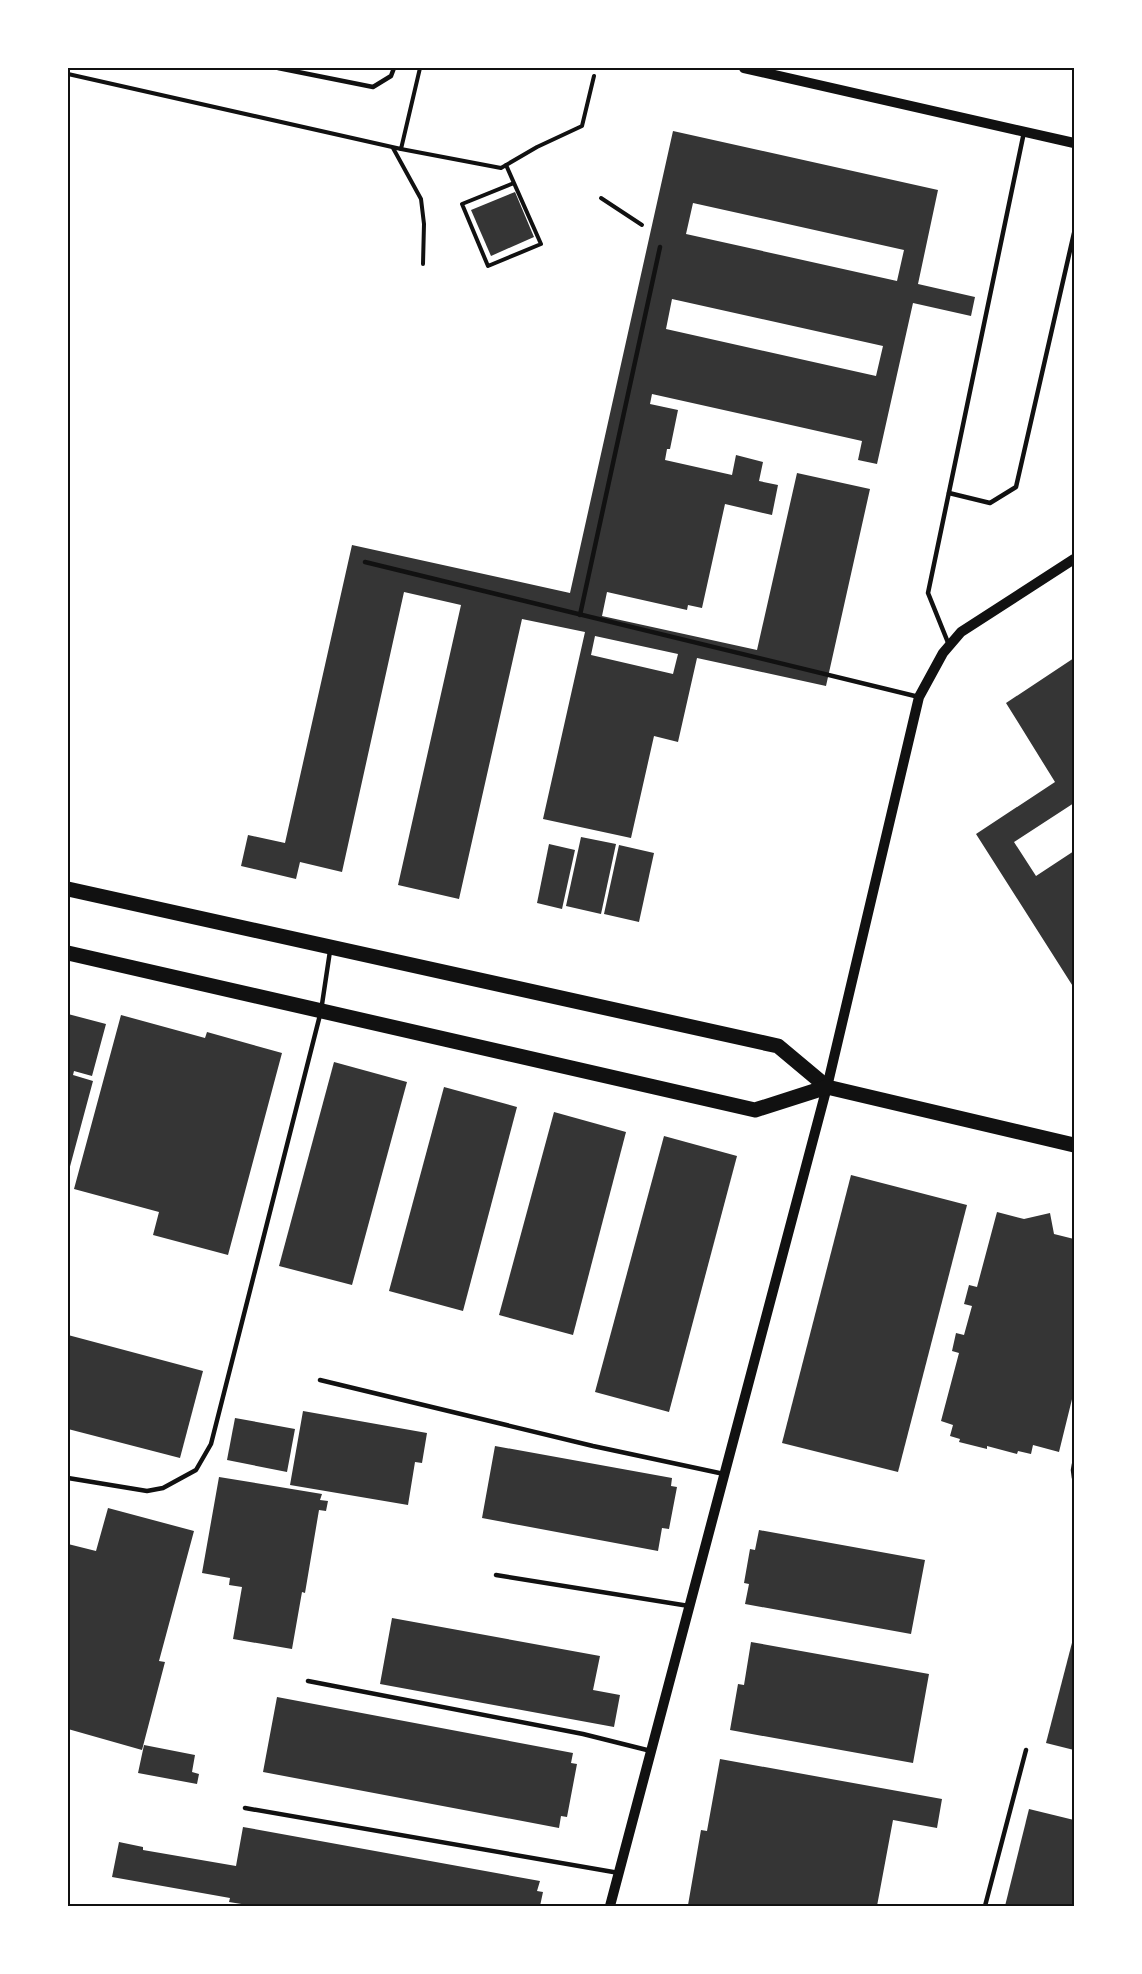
<svg xmlns="http://www.w3.org/2000/svg" width="1142" height="1974" viewBox="0 0 1142 1974" font-family="'Golos Text',sans-serif">
	<style>
		.building { fill: #353535; fill-rule: evenodd }
		.lines { fill: none; stroke-linecap: round; stroke-linejoin: round }
		.path { stroke: #111; stroke-width: 4 }
		.service { stroke: #111; stroke-width: 4.5 }
		.tertiary { stroke: #111; stroke-width: 10 }
		.primary { stroke: #111; stroke-width: 15 }
		.neatline { fill: none; stroke: #111; stroke-width: 2 }
	</style>
	<rect width="100%" height="100%" fill="#fff"/>
	<g class="building">
		<path d="M673,131L938,190L918,284L975,297L971,316L913,303L877,464L858,460L862,441L652,394L650,404L678,410L670,449H667L665,460L732,475L736,455L763,462L759,481L778,485L772,515L725,504L702,608L688,605L687,610L607,592L602,616L757,650L797,473L870,489L826,686L697,658L678,742L654,736L631,838L543,819L585,632L522,619L459,899L398,885L461,605L404,592L342,872L300,862L296,879L241,866L248,835L285,843L352,545L570,593ZM693,203L904,250L897,281L686,234ZM672,299L883,346L876,376L666,329ZM595,636L678,654L673,674L591,655Z"/>
		<path d="M515,192L534,237L491,256L471,210Z"/>
		<path d="M1074,658V803L1014,842L1036,876L1074,851V988L976,834L1055,782L1006,703Z"/>
		<path d="M581,837L616,844L601,914L566,906Z"/>
		<path d="M549,844L575,850L562,909L537,903Z"/>
		<path d="M619,845L654,853L639,922L604,914Z"/>
		<path d="M68,1014L106,1024L92,1076L74,1071L73,1075L93,1081L68,1174Z"/>
		<path d="M121,1015L205,1038L207,1032L282,1053L228,1255L153,1235L159,1212L74,1189Z"/>
		<path d="M334,1062L407,1082L352,1285L279,1266Z"/>
		<path d="M444,1087L517,1107L463,1311L389,1291Z"/>
		<path d="M554,1112L626,1132L573,1335L499,1315Z"/>
		<path d="M664,1136L737,1156L669,1412L595,1392Z"/>
		<path d="M851,1175L967,1205L898,1472L782,1443Z"/>
		<path d="M997,1212L1024,1219L1050,1213L1054,1234L1074,1239V1391L1059,1452L1033,1445L1031,1454L1018,1451L1017,1454L987,1446V1449L959,1442L960,1439L950,1436L953,1425L941,1421L959,1353L952,1351L956,1333L964,1335L972,1306L964,1304L969,1285L977,1287Z"/>
		<path d="M68,1335L203,1371L180,1458L68,1429Z"/>
		<path d="M303,1411L427,1433L422,1463L415,1462L408,1505L290,1485Z"/>
		<path d="M235,1418L295,1429L287,1472L227,1460Z"/>
		<path d="M495,1446L672,1478L671,1486L677,1487L669,1529L662,1528L658,1551L482,1518Z"/>
		<path d="M219,1477L322,1494L320,1500L328,1501L326,1511L319,1510L305,1593L302,1592L292,1649L233,1639L242,1587L229,1585L230,1578L202,1573Z"/>
		<path d="M108,1508L194,1531L159,1661L165,1662L142,1750L68,1729V1544L96,1551Z"/>
		<path d="M759,1530L925,1560L911,1634L745,1604L749,1584L744,1583L750,1549L755,1550Z"/>
		<path d="M392,1618L600,1656L593,1690L620,1695L614,1727L380,1684Z"/>
		<path d="M1074,1635V1750L1046,1743Z"/>
		<path d="M751,1642L929,1674L913,1763L730,1730L738,1684L744,1685Z"/>
		<path d="M277,1697L573,1753L571,1763L577,1764L567,1817L561,1816L559,1828L263,1772Z"/>
		<path d="M144,1745L195,1755L192,1772L199,1774L197,1784L138,1773Z"/>
		<path d="M720,1759L942,1799L937,1828L893,1820L877,1906L688,1905L701,1830L707,1831Z"/>
		<path d="M1029,1809L1074,1820V1906H1005Z"/>
		<path d="M243,1827L540,1881L537,1891L543,1892L540,1906H254L229,1902L230,1898L112,1877L119,1842L143,1847V1850L236,1866Z"/>
	</g>
	<g class="lines">
		<g class="path">
			<path d="M68,74L401,149L420,68"/>
			<path d="M393,148L421,199L424,224L423,264"/>
			<path d="M401,149L501,168L537,147L582,126L594,76"/>
			<path d="M506,165L541,244L488,266L462,204L514,183"/>
			<path d="M601,198L642,225"/>
		</g>
		<g class="service">
			<path d="M278,68L373,87L391,76L394,68"/>
			<path d="M949,493L990,503L1016,487L1074,233"/>
			<path d="M365,562L919,697"/>
			<path d="M580,615L660,247"/>
			<path d="M949,645L928,593L1024,132"/>
			<path d="M320,1380L593,1446L724,1474"/>
			<path d="M1074,1464L1073,1470L1074,1478"/>
			<path d="M68,1478L147,1491L163,1488L196,1470L211,1444L321,1011L330,951"/>
			<path d="M496,1575L689,1606"/>
			<path d="M308,1681L583,1734L651,1751"/>
			<path d="M245,1808L619,1873"/>
			<path d="M985,1906L1026,1750"/>
		</g>
		<g class="tertiary">
			<path d="M744,68L1074,143"/>
			<path d="M610,1906L827,1087L919,697L943,653L961,632L1074,559"/>
		</g>
		<g class="primary">
			<path d="M68,889L778,1046L827,1087L1074,1145"/>
			<path d="M68,953L755,1110L827,1087"/>
		</g>
	</g>
	<rect width="1142" height="1974" fill="none" stroke="#ffffff" stroke-width="138"/>
	<rect x="69" y="69" width="1004" height="1836" class="neatline"/>
</svg>
